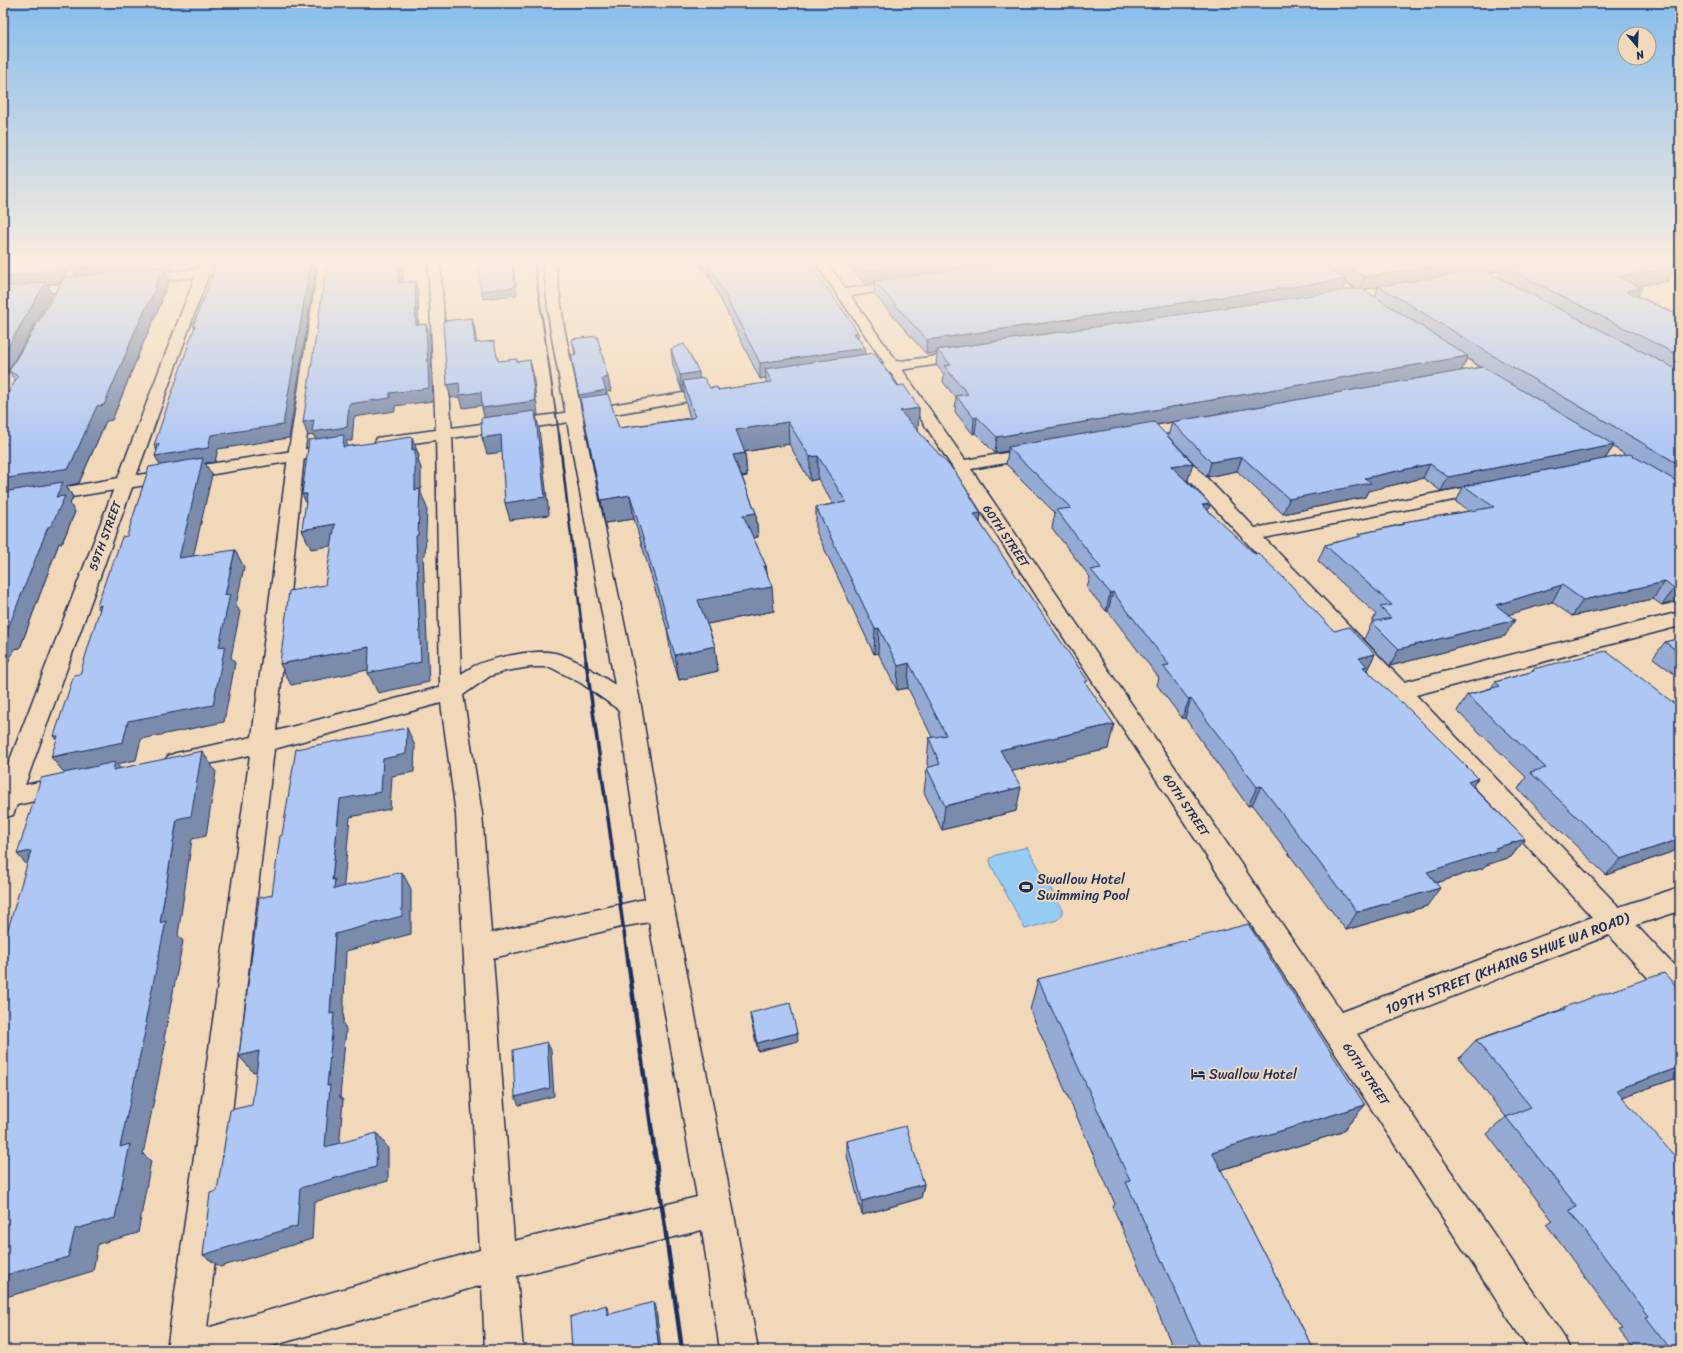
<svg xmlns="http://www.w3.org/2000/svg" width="1683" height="1353" viewBox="0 0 1683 1353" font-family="Sriracha,sans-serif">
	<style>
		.water { fill: #96cbf4; stroke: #658db8 }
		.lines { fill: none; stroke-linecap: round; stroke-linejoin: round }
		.minor-casing { stroke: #1b2f5e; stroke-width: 3 }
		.secondary-casing { stroke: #1b2f5e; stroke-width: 3 }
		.minor { fill: #f1d8b8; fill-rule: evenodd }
		.secondary { fill: #f1d8b8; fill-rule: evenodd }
		.rail-far3 { stroke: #1b2f5e; stroke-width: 2 }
		.rail-far2 { stroke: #1b2f5e; stroke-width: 2.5 }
		.rail-far1 { stroke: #1b2f5e; stroke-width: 3.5 }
		.rail { stroke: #1b2f5e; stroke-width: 4.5 }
		.wall { fill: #96abd3; stroke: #1b2f5e; fill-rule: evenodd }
		.shaded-wall { fill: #7a8bac; stroke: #1b2f5e }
		.building { fill: #aec7f5; stroke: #1b2f5e }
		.labels { text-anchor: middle; stroke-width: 4; stroke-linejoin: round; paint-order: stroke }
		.street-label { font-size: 12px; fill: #1b2f5e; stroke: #f1d8b8 }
		.near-poi-label { font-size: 14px; fill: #1b2f5e; stroke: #f1d8b8; text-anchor: start }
		.near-street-label { font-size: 14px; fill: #1b2f5e; stroke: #f1d8b8 }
	</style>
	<rect width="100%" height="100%" fill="#f1d8b8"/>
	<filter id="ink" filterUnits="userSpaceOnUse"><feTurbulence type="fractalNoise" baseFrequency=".025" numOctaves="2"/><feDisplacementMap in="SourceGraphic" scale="8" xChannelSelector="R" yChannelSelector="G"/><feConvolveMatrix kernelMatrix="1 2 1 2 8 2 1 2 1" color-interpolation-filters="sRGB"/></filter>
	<g filter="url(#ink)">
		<path class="water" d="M1027,847L1062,909V915L1057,920L1025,929L991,865L990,859L996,855Z"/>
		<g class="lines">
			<defs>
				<g id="minor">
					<path d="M201,261H213L211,268H220L221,271L220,274L208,276L25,785L66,776L75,778L78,785L75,792L17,805L13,815L3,818V778L195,277L138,283L133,282L132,279L133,276L138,275L198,269Z"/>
					<path d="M319,261H331L304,456L276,731L440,687L436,433L428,261H440L452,433L461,674C466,671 470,668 474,666C493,657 536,649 555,653C573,657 599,674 615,685L550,327L543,261H555L564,327L641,706L674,908L733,1209L758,1350H720L702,1230L517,1276L523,1350H485L482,1285L258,1350H167L250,755L176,771L168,768L164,762L168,756L176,753L252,737L288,456ZM530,667H550L581,683L619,710L645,899L491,933L482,814L463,695L490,676L506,671ZM441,703L456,814L480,1250L207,1328L274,749ZM649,922L697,1197L514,1241L493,958L621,927Z"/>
					<path d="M814,261H826L846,289L903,280L908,281L910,284L908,287L851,296L965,460L1035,448L1041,449L1043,453L1041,457L971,469L1342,1012L1592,917L1391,697L1164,454L1162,450L1164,446L1170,445L1176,446L1255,528L1489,483L1495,484L1498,488L1495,492L1489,493L1264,538L1404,682L1680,612V626L1416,695L1619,907L1680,887V911L1636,925L1680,972V1005L1670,1002L1609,935L1357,1034L1564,1337L1570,1350H1529L887,367Z"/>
					<path d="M1295,261H1310L1377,303L1379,306L1377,309H1367Z"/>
					<path d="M88,281L93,282L95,285L93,288L3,298V290Z"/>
					<path d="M1439,344L1444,345L1503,382L1506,385L1503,388L1498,390L1493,388L1434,351L1432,348L1434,345Z"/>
					<path d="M28,348L33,349L35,352L11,396L9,399L3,401V383L23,349Z"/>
					<path d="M1199,418L1205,420L1207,423L1205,426L1132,440L1126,439L1124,435L1126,431L1132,430Z"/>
					<path d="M1584,432L1590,433L1680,488V501L1674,500L1578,441L1576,437L1578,433Z"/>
				</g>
				<g id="secondary">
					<path d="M1530,267L1535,268L1536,271L1535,274L1465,285L1460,284L1459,281L1460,278L1465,277Z"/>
					<path d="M967,352L972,353L974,356L972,359L856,377L851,375L848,372L851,369L856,367Z"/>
					<path d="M713,388L718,390L721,393L718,396L557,424L383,447L377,446L375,442L377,438L383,437L557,414Z"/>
					<path d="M338,444L344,445L346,449L344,453L3,508V498L125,477Z"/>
				</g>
			</defs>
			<use href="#minor" class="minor-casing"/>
			<use href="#secondary" class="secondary-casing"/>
			<use href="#minor" class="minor"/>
			<use href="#secondary" class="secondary"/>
			<path class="rail-far3" d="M534,261L559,435"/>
			<path class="rail-far2" d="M559,434L586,662"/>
			<path class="rail-far1" d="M586,661L628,961"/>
			<path class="rail" d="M628,960L682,1350"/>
		</g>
		<g class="wall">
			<path d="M697,261H807L858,338L865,348V354L898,386L919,408L918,431L981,513L980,523L1087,685L1108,749L1012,771L1016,811L942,830L924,792L927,768L928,767L927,763L929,738L932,737L908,688L897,690L878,653L874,654L816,531V507L833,504L818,479L810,481L789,444L745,452L747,476L742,477L756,513L758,537H753L766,566L774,611L707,624L715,646L718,671L679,680L671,654L667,629L634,519L605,523L571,355L575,354L572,339L611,391L606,392L607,394L619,428L690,418L686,404L684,391H682L673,365L671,349L699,379L710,388L718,390L766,383V378L760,379L710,278H709L703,268H701Z"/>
			<path d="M845,261H1662L1676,267L1668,281L1637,286L1638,296L1680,316V601L1662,605L1653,599L1572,616L1552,602L1508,614L1505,636L1390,666L1364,639L1376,614L1318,561L1325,545L1358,537L1359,534L1403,524L1404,522L1469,511L1456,502L1463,487L1441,491L1423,478L1368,491L1365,497L1283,514L1237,471L1207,477L1168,436L1172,422L1157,425L1188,480H1186L1208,511L1334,631L1375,654L1367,670L1473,786L1525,839L1511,857L1486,865L1483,868L1436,883L1427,906L1346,930L1252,805L1248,806L1185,718H1182L1157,685L1159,678L1108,611H1106L1087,588L1090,577L1052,528L1055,513L1006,464L1008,451L995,453L975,433L973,434L955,412L956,398L943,382L944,374L936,365L937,353L926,354L874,294V284L866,285ZM1501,269H1503L1499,278L1486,271ZM1345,281L1356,288L1342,291ZM1378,287L1375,297L1363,290ZM1467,358L1481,367L1461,371ZM1613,447L1626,455L1605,459Z"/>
			<path d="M174,269L164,270L169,280L161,299L162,301L138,355V356L112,420L106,421L79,483L66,486L73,497L70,504L75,512L62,543H59L20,648L14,649L15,381L9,371L64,278Z"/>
			<path d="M1680,638V678L1653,658L1665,642Z"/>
			<path d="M1533,669L1680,708V849L1606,875L1518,789L1526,777L1457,711L1467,695L1491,688L1495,682L1531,672Z"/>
			<path d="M1680,950V959L1676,954Z"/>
			<path d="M1038,979L1365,1105L1342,1132L1221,1170L1314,1350H1174L1113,1207L1115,1204L1030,1010Z"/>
			<path d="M1680,990V1077L1623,1097L1680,1350H1634L1619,1330L1623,1329L1547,1225L1553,1221L1487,1134L1506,1117L1459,1058L1476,1040L1560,1010L1564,1007Z"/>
			<path d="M750,1013L798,1041L758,1051L751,1021Z"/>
			<path d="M847,1141L924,1184L921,1198L862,1215L847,1156Z"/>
		</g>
		<g class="shaded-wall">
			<path d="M61,261H75L60,283L47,284L52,294L4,378L3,376V277Z"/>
			<path d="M142,261H177L174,269L164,270L169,280L161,299L162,301L138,355V356L112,420L106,421L79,483L66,486L73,497L70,504L75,512L62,543H59L20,648L14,649L3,676V479L78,280L72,269Z"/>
			<path d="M311,261H317L289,438L218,449L215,462L205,463L212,475L189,575L179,558L163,470L155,456L159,455L154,445L211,435Z"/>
			<path d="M399,261H403L402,295L398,283Z"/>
			<path d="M511,261H512L517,295L483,299L481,291Z"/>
			<rect x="701" y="261" width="2" height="7"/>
			<path d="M940,261H1035L874,281V284L866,285V271Z"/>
			<path d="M1471,261H1555L1504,267L1503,269L1381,287L1379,286L1378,287L1359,290L1364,277Z"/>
			<path d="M707,264H709L710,278H709Z"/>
			<path d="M1676,267L1668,281L1611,291L1618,277Z"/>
			<path d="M1346,279L1341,293L937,350V353L926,354L927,340Z"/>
			<path d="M415,281L418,293L419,338L416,325Z"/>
			<path d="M1642,288L1634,302L1626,291Z"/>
			<path d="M472,318L475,330L478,356L475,343Z"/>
			<path d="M426,324L430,336L433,401L395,406V411L354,417L352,441H346L351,454L318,446L314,435L308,436L303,422L349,404L390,393Z"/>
			<path d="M854,333H858V348Z"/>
			<path d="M865,348V363L765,369L766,378L760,379V363Z"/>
			<path d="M1468,356L1461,371L1012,450L1008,447V451L995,453L997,437Z"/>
			<path d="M530,360L533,373L538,415H536L539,428L549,515L510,520L505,503L536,415L485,421L482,408Z"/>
			<path d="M699,372L700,388L683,381L684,391H682L680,375Z"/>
			<path d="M608,377L611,391L606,392L608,404L582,408L579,395L602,379Z"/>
			<path d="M459,383L481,392L485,405L463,408L460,397L451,398L447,385Z"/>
			<path d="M919,408L918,431L900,411Z"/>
			<path d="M977,417L975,433L973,434L974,418Z"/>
			<path d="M788,422L789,444L738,453L736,430Z"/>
			<path d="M501,435L505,452L487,454L482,438Z"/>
			<path d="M412,437L419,456L418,460L421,468V493L427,508L425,555H423L429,682L378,693L368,673L416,536L415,490L412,450Z"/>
			<path d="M3,443H6L3,460Z"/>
			<path d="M1614,445L1605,459L1464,486L1463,487L1441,491L1448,477Z"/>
			<path d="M745,453L747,476L735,478L733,455Z"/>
			<path d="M818,456V479L810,481V457Z"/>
			<path d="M1242,457L1237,471L1207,477L1211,462Z"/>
			<path d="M1193,463L1188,480L1167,484L1171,466Z"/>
			<path d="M1430,464L1423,478L1368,491L1365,497L1283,514L1289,499L1365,478Z"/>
			<path d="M302,494H307L311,514Z"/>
			<path d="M630,495L634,519L605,523L601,500Z"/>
			<path d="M1210,504L1205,522L1202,505Z"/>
			<path d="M756,513L758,537L745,539L743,515Z"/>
			<path d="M981,513L978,537L974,514Z"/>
			<path d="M335,524L343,544L311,549L302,530Z"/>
			<path d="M235,550L244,567L236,605L240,612L231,657L235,663L224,722L141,739L136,760L117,764L131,783L66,775L51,757L68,754L54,736L128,721L219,647L225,595Z"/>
			<path d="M764,566H766L767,588L772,587L774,611L702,625L698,600Z"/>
			<path d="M1665,582L1653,599L1572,616L1583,600Z"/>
			<path d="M1562,585L1552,602L1487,621L1496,605Z"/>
			<path d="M1680,588V601L1662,605L1674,589Z"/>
			<path d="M1113,592L1108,611H1106L1110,593Z"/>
			<path d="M101,605L109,624L97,606Z"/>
			<path d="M1515,620L1505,636L1390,666L1399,649Z"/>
			<path d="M879,628L878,653L874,654L875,629Z"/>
			<path d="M715,646L718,671L679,680L675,655Z"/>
			<path d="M369,647L378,668L291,685L280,664Z"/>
			<path d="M1375,654L1366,672L1359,658Z"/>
			<path d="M909,663L908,688L897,690L898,666Z"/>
			<path d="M1191,699L1185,718H1182L1189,700Z"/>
			<path d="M1114,724L1108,749L996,775L1000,750Z"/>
			<path d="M407,728L415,746L414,772L392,776L390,809L350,817L343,894L334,889L332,880L340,799L383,759Z"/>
			<path d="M202,751L216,772L206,836L192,839L178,935L183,941L164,1039L166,1041L143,1154L151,1161L138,1233L98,1244L93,1271L3,1298V1276L75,1229L120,1147L145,1023L160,923L177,819Z"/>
			<path d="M1478,778L1466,797L1468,782Z"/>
			<path d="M1261,786L1252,805L1248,806L1257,787Z"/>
			<path d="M1021,787L1016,811L942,830L945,806Z"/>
			<path d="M1525,839L1511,857L1486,865L1483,868L1414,890L1427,872L1495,848Z"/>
			<path d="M1680,839V849L1606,875L1621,859Z"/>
			<path d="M31,851L36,875L17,854Z"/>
			<path d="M402,872L411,889V934L346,951L343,1024L346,1029L340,1097L343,1100L338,1162L325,1147L330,1014L335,934Z"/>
			<path d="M1440,888L1427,906L1346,930L1357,912Z"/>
			<path d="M797,1033L798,1041L758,1051L757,1043Z"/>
			<path d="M547,1042L551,1050L554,1096L519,1105L515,1097Z"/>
			<path d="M259,1051L273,1067L253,1072L239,1056Z"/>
			<path d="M1680,1067V1077L1594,1107L1616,1090Z"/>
			<path d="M1365,1105L1342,1132L1195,1178L1212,1152Z"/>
			<path d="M377,1133L388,1148V1181L314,1202L312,1239L220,1267L203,1255L300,1188Z"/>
			<path d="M924,1184L921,1198L862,1215V1201Z"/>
			<path d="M653,1302L656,1308L661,1350H659Z"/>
			<path d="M606,1305L609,1311L610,1321L607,1315Z"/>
		</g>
		<g class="building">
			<path d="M3,261H61L54,271L3,277Z"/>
			<path d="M77,261H142L72,269Z"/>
			<path d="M235,261H311L283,425L211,435L208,448L155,456L159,444L154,445L195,326H193L217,263Z"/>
			<path d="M327,261H399L398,283L415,281L416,325L426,324L429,388L390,393V398L349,404L347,427L312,432L314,420L303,422Z"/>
			<path d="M478,261H511L515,287L481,291Z"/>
			<path d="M706,261H807L846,314L858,333H854L865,348L760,363L709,264H707Z"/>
			<path d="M857,261H940L866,271Z"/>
			<path d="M1020,261H1317L1346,279L927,340L874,281Z"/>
			<path d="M1339,261H1471L1364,277Z"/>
			<path d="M1546,261H1662L1676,267L1618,277L1642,288L1626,291L1680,316V356L1504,267Z"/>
			<path d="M163,267L154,287H156L130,342H131L104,405L97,406L69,468L3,479V449L6,443H3V402L18,376L9,371L64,278Z"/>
			<path d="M1484,270L1680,371V465L1492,355L1379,286Z"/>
			<path d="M46,282L3,355V287Z"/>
			<path d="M1361,288L1468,356L997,437L977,417L974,418L956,396L968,394L944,366L951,365L937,350Z"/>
			<path d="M472,318L475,343L494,341L498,361L517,359V362L530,360L535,401L482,408L481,392L460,395L459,383L447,385L443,321Z"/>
			<path d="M597,336L608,377L602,379L606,390L579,395L571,355L576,354L572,339Z"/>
			<path d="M684,344L699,372L680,375L671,349Z"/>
			<path d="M874,353L898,386L904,385L919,408L900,411L956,473L981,513L974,514L1088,681L1085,682L1114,724L1000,750L1021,787L945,806L927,768L940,764L929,738L946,735L909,663L898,666L879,628L875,629L816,507L846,502L818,456L810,457L788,422L736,430L745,453L733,455L756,513L743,515L766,566H764L772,587L698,600L715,646L675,655L667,629L670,628L630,495L601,500L580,398L608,394L619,428L689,419L695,417L683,381L704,378L710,388L717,387L718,390L772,382L765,369Z"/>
			<path d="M1483,367L1614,445L1448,477L1430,464L1365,478L1371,483L1289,499L1242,457L1211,462L1172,422Z"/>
			<path d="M535,411L545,497L505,503L501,435L482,438L481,418Z"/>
			<path d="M1154,422L1193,463L1171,466L1210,504L1202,505L1255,554L1258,553L1289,583L1334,631L1349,627L1375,654L1359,658L1367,666L1363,667L1413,713L1478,778L1468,782L1525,839L1495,848L1497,850L1427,872L1440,888L1357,912L1261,786L1257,787L1191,699L1189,700L1163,666L1169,665L1113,592L1110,593L1091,570L1101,568L1056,510L1071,508L1008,447Z"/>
			<path d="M344,435L343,447L412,437V450L415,449V490L420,489L418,535L416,536L421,662L368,673L369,647L280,664L289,591L325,585L335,524L302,530L307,494H302L309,440Z"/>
			<path d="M1630,454L1680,483V588L1674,589L1665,582L1583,600L1562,585L1496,605L1515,620L1399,649L1372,622L1391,618L1380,607L1392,605L1325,545L1362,536L1359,534L1405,524L1404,522L1494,507L1464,486Z"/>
			<path d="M203,458L179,558L235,550L225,595L230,594L219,647L225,646L213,705L128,721L123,742L51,757L58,736H54L74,675L80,674L101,605L97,606L109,570L111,569L122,537L127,536L149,467Z"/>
			<path d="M63,482L56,497L65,496L51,526L48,527L7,631L3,632V492Z"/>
			<path d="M1680,638V653L1665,642Z"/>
			<path d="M1606,651L1680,708V839L1621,859L1530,772L1546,768L1467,695L1500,686L1495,682L1534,671L1533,669Z"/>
			<path d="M407,728L406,754L383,759L381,792L340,799L332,880L335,879L334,889L402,872V916L335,934L330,1014L334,1013L327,1086L330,1085L325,1147L377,1133L376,1167L300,1188L297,1226L203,1255L210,1193L217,1191L230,1110L252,1105L259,1051L239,1056L259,898L272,895L280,836L282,835L296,749Z"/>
			<path d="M202,751L191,816L177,819L160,923L166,921L145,1023H147L120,1147L130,1144L115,1218L75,1229L68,1257L3,1276V946L31,851L17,854L41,778L115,762L113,770Z"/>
			<path d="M1248,924L1365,1105L1212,1152L1314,1350H1202L1126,1182L1130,1181L1038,979Z"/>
			<path d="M1664,973L1680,990V1067L1616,1090L1680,1162V1350H1671L1646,1317L1649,1316L1569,1210L1577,1207L1506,1117L1531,1107L1476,1040L1565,1009L1564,1007Z"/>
			<path d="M790,1003L797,1033L757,1043L750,1013Z"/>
			<path d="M547,1042L550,1088L515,1097L513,1050Z"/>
			<path d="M906,1126L924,1184L862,1201L847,1141Z"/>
			<path d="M653,1302L659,1350H572L570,1317L606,1305L607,1315Z"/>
		</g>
	</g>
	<linearGradient id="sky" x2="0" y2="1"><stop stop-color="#87bded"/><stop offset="0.58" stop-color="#f9eddf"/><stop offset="1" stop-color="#f9eddf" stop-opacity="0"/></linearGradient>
	<rect width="1683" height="451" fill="url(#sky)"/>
	<defs>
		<symbol id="stadium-bare" viewBox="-9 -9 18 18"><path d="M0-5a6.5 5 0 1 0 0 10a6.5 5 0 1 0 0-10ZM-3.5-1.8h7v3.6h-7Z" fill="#1b2f5e" stroke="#f1d8b8" stroke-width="2.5" paint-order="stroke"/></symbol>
		<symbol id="hotel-bare" viewBox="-9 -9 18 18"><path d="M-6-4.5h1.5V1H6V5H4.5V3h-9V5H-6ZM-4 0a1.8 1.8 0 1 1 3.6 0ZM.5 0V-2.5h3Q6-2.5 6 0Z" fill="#1b2f5e" stroke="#f1d8b8" stroke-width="2.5" paint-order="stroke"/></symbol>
	</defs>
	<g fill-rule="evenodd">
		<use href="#stadium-bare" x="1016" y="877" width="20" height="20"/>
		<use href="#hotel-bare" x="1188" y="1064" width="20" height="20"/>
	</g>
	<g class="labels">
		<g class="street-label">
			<text transform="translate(105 536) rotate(-70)" y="4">59TH STREET</text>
			<text transform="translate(1006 536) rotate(56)" y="4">60TH STREET</text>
			<text transform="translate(1186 805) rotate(56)" y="4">60TH STREET</text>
			<text transform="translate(1366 1074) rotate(56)" y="4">60TH STREET</text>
		</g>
		<g class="near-poi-label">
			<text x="1037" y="884">Swallow Hotel<tspan x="1037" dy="16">Swimming Pool</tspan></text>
			<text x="1209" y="1079">Swallow Hotel</text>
		</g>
		<g class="near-street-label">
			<text transform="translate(1507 963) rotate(-21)" y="5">109TH STREET (KHAING SHWE WA ROAD)</text>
		</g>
	</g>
	<rect width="1683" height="1353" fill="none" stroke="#f1d8b8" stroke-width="16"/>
	<rect x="8" y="8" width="1667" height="1337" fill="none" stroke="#1b2f5e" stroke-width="1.5" filter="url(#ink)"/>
	<g transform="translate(1637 46) rotate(161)"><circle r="19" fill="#f1d8b8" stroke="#9b9494"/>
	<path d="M0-3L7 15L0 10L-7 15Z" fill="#1b2f5e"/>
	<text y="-6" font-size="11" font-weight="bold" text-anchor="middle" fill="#1b2f5e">N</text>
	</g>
</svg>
